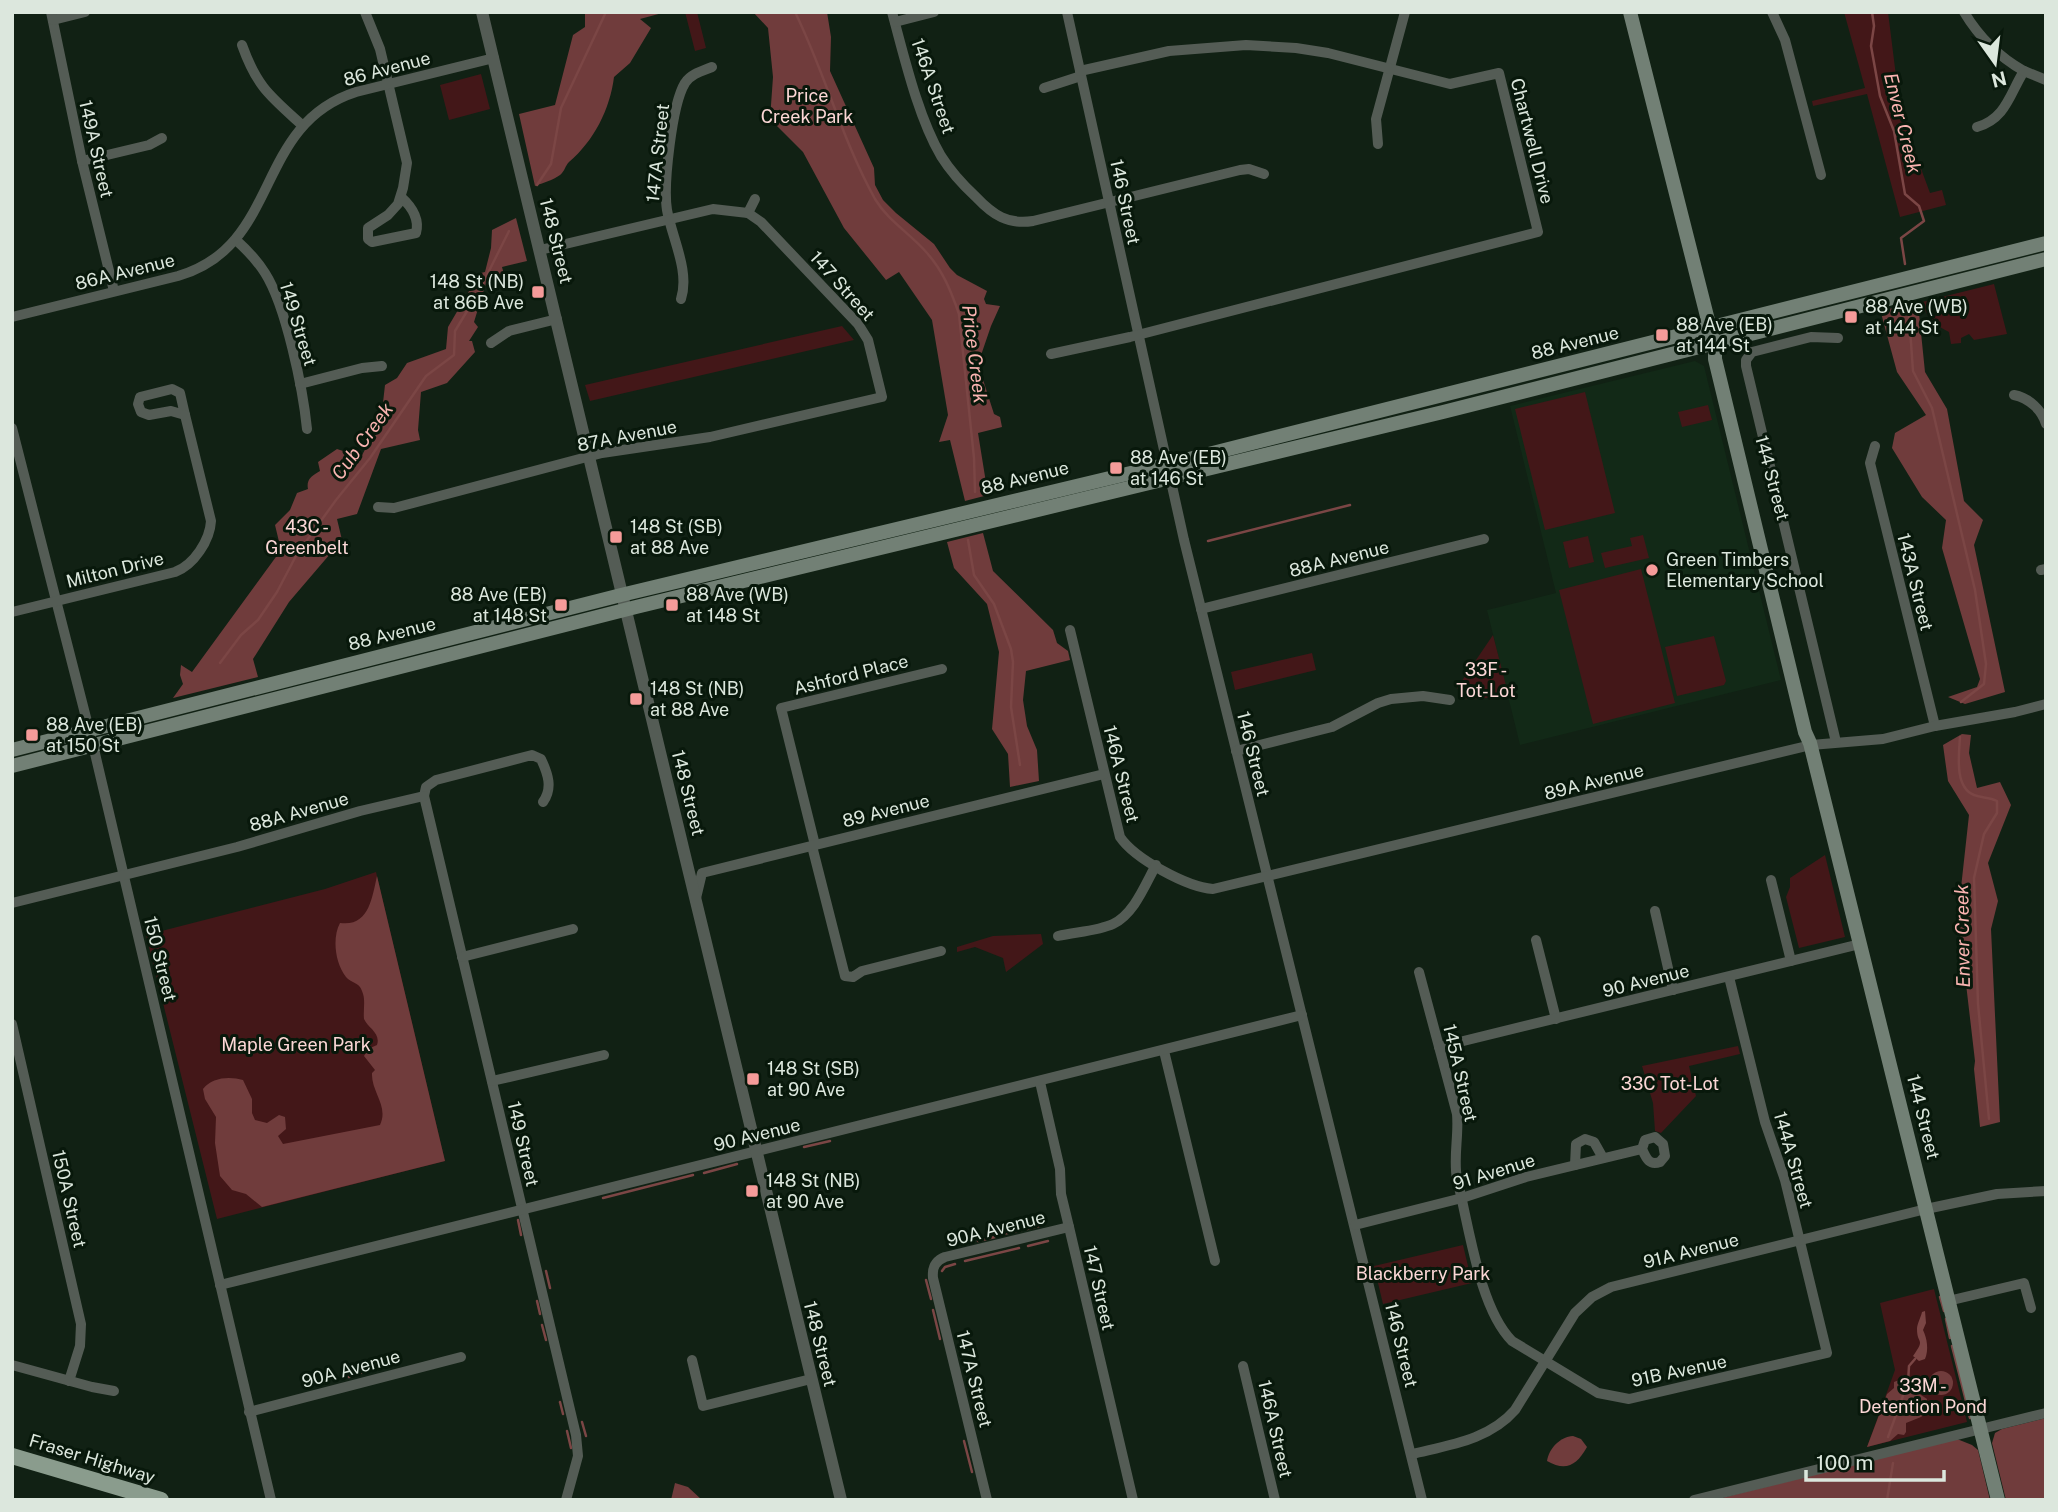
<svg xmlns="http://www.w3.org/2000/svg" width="2058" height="1512" viewBox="0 0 2058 1512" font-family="'Public Sans',sans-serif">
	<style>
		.built { fill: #122917 }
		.green { fill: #431718 }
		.forest { fill: #703c3c }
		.water { fill: #7b4645 }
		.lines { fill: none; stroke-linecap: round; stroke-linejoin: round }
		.stream { stroke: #7b4645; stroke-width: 2.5 }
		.minor { stroke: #545c55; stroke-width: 10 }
		.tertiary { stroke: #545c55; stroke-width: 12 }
		.secondary { stroke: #728075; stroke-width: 14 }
		.primary { stroke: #8a9c8d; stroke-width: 16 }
		.poi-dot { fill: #f59b99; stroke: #08180b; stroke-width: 2.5 }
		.labels { text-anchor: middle; stroke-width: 6; stroke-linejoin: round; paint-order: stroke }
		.street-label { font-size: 18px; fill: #dce7dd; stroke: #08180b }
		.park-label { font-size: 18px; fill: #fcd7d6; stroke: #08180b }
		.poi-label { font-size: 18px; fill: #dce7dd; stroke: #08180b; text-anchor: start }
		.water-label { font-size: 19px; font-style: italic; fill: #fab4b1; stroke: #08180b }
	</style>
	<rect width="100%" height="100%" fill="#112114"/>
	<path class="built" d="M1695,361L1704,366L1781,680L1520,745L1487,610L1556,593L1510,406Z"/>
	<g class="green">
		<path d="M685,12H697L706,48L695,51Z"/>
		<path d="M1844,12H1888L1897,84L1913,147L1930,193L1942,190L1946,205L1900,217L1867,94L1813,106L1812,101L1865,88Z"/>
		<path d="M481,74L490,109L449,120L440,85Z"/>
		<path d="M1994,284L2007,334L1974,340L1969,334L1961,338V343L1951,344L1949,332C1934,325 1927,318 1922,302Z"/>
		<path d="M842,326L854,340L590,401L585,385Z"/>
		<path d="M1585,392L1615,513L1545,530L1515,409Z"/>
		<path d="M1708,405L1712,420L1682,427L1678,412Z"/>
		<path d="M1643,535L1649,558L1605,568L1601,553L1632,546L1630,538Z"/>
		<path d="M1588,536L1594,562L1569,568L1563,542Z"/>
		<path d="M1641,569L1675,703L1593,724L1559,590Z"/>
		<path d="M1493,635L1509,697L1466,699L1463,693L1457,688Z"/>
		<path d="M1714,636L1726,681L1724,685L1677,696L1665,647Z"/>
		<path d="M1312,653L1316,670L1235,690L1231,672Z"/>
		<path d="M1825,855L1845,937L1799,948L1786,897L1790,887V878Z"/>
		<path d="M376,872L445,1161L217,1219L146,935L325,889Z"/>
		<path d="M1041,934L1043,944L1006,972L1003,958L975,947L957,952V947L993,936Z"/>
		<path d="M1738,1046L1740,1054L1689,1066L1696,1096L1661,1133L1655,1131L1653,1103L1642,1066Z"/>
		<path d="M1463,1245L1472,1283L1383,1304L1374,1266Z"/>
		<path d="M1934,1289L1967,1422L1867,1447L1895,1370L1880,1303Z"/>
	</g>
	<g class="forest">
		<path d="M585,12H666L640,19L651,28L630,63L614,77C610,109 594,141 569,162C565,166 565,171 560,175C553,180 543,183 535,186L519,114L555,105L573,35L585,27Z"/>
		<path d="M753,12H827L831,37L830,71L874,168L875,185L883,200L896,213L934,244L950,268L957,275L987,291L984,299L986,304L1000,306L991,326L978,364L994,414L1000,417L1002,427L978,433L988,495L965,501L950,440L939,442L948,415L932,320L899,272L886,280L844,228L803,152L770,119L773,77L768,28Z"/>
		<path d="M516,218L527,261L502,267L505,278L486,283L474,322L478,327L469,341H472L475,352L447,383L421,392L418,430L420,440L381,449L357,514L337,519L342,540L289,602L253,659L258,677L173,698L183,684L180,675L181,665L192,672L281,550L275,525L290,510L297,493L308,489C306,479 312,476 320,471L318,462L337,449L361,457L381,420L385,385L397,378L407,363L446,349L448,327L472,286V275L485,272L491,248L492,230Z"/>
		<path d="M1913,306L1919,313L1925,372L1947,409L1964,501L1983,520L1974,545L2005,692L1965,704L1948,697L1977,687L1980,679L1942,548L1946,520L1922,497L1892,448L1895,433L1926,415L1897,372L1881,313L1887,309Z"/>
		<path d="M983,533L993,571L1053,630L1057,643L1068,651L1070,660L1026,671L1023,700L1027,726L1037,750L1039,781L1010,787L1008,754L992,729L999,652L987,604L954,568L947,542Z"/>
		<path d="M1962,734L1971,735L1969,753L1977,788L2000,782L2011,805L1988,863L1998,901L1991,929L2000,1122L1980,1127L1974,1069L1975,1061L1958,915L1969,815L1948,781L1943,745Z"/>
		<path d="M377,876L445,1161L262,1207L246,1194L232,1190L220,1176L215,1143L216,1117L205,1099L203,1089C212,1077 230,1076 243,1080L252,1099V1113L255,1120L267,1123L279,1115L285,1117L286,1129L278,1136L283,1144L380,1125C389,1106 371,1092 372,1073L375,1070L364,1056L368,1049L377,1045C381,1033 368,1028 364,1019C363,1009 366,1000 362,991C359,982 351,983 346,977C335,963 332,938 340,923C369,927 372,898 377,876Z"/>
		<circle cx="1941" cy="1383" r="12"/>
		<path d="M1903,1375L1915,1381V1391L1927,1399L1926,1412L1921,1417L1906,1423V1432L1904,1435L1898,1434L1890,1441L1867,1447L1887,1394L1894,1388V1382L1899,1380Z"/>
		<path d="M2046,1418V1500H2006L1992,1443L1995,1433L2002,1429Z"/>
		<path d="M1573,1436L1581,1439L1587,1447C1577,1465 1566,1472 1547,1461C1549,1448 1560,1437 1573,1436Z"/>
		<path d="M1957,1439L1972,1445L1978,1450L1990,1500H1713Z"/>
		<path d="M675,1483L688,1487L702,1500H671Z"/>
	</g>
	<path class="water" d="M1925,1311L1926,1323L1923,1330C1927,1338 1929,1350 1925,1359L1919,1361L1913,1356C1926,1338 1917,1345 1917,1329C1917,1324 1921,1317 1922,1312Z"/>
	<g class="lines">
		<g class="stream">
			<path d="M795,12C825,73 842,140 875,199C888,221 911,234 927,253C943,271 951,291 959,314L974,458L975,492"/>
			<path d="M1872,12L1874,26L1871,46L1880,96L1894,131L1905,194L1919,206L1924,221L1901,238L1905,264"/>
			<path d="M537,185L551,164L561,108L606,12"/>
			<path d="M1909,314L1913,371L1932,408L1975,590L1986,664L1984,684L1961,702"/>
			<path d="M968,540L974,575L994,604L1011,649L1013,662L1011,707L1020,765"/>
			<path d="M1208,541L1350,505"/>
			<path d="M220,663L241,635L258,620L277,592L297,554L336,500L370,458L426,376L454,355L455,331L478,293L509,231"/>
			<path d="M1960,737C1959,754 1954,787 1974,795C1982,798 1989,797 1997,801V813L1984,834L1974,878L1978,1004L1989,1119"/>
			<path d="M804,1147L830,1141"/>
			<path d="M704,1173L737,1164"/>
			<path d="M603,1198L693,1175"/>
			<path d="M518,1220L521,1235"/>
			<path d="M1027,1229L1039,1226"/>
			<path d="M1003,1234L1021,1230"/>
			<path d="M978,1241L995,1237"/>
			<path d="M1028,1246L1048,1241"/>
			<path d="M965,1261L1019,1248"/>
			<path d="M546,1271L550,1288"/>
			<path d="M942,1271L945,1267L955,1264"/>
			<path d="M926,1280L931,1299"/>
			<path d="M1940,1297L1944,1311"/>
			<path d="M537,1301L540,1314"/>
			<path d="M933,1310L940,1339"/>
			<path d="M1946,1319L1950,1338"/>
			<path d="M542,1325L546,1340"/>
			<path d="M1952,1346L1966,1401"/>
			<path d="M349,1377L363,1372"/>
			<path d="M560,1402L563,1414"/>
			<path d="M1967,1407L1970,1418"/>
			<path d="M582,1422L586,1436"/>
			<path d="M567,1431L571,1448"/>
			<path d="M1888,1437L1908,1382L1909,1366L1915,1359"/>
			<path d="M964,1441L972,1472"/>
			<path d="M1887,1500L1893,1463"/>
		</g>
		<g class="minor">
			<path d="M51,12L82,161L114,291"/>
			<path d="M365,12L380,49L407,163L403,188L398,204L388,215L368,228V239L372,242L416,233C420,218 411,206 401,197"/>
			<path d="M892,12C904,56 918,117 941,156C951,172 963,185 976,197C993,215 1008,225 1033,221L1240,170L1249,169L1264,174"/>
			<path d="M1067,12L1184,540L1422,1500"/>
			<path d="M1772,12L1785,40L1821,175"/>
			<path d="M1964,12C1979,37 1999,57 2024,71C2010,93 2006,119 1977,127"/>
			<path d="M53,20L85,12"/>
			<path d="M895,22L934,12"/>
			<path d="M242,45C257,87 270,96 302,125"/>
			<path d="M2024,71L2046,80"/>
			<path d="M1044,88L1081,76"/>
			<path d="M1378,144L1376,119L1405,12"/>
			<path d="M82,161L149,145L162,138"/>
			<path d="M748,213L755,199"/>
			<path d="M236,240C247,250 257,260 265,273C286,306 303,389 307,429"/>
			<path d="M681,299C690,271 672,238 667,210C663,185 672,104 685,83C691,74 702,71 712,67"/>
			<path d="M12,317L178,276C282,246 253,125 356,92L494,58"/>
			<path d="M491,343L509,331L557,319"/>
			<path d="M1051,354L1130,337L1538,232L1499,73L1450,84L1328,53L1296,48L1246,45L1169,51L1080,71"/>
			<path d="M300,384L362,368L382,366"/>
			<path d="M172,389L180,393L185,415L171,411L149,415L141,412L138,404L140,397Z"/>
			<path d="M2014,395C2029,398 2042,410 2046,424"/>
			<path d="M12,428L93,745L271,1500"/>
			<path d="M1875,446L1870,463L1935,726"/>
			<path d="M378,507L394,508L602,453L710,437L882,397L868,340L858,324L761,222L748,213L713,209L540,250"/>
			<path d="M2041,570L2046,569"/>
			<path d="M1201,609L1484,539"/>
			<path d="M12,612L175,572C194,565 210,540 211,521L185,415"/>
			<path d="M1070,630L1120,837C1135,859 1187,887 1213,889L1811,745L1883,739L1935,726L2015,712L2046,704"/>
			<path d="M1836,742L1746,366V360L1752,352L1811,337L1838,338"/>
			<path d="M1236,751L1332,727L1378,703L1391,699L1423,696L1450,700"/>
			<path d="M424,796L576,1435L578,1456L566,1500"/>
			<path d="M424,796L426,787L436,780L532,755L541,759C548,774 553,788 543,802"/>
			<path d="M815,845L781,708L942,669"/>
			<path d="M812,846L845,976L853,977L862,971L941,951"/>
			<path d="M1771,880L1791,961"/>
			<path d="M696,898L702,873L1104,774"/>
			<path d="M12,903L237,847L360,811L424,796"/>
			<path d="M1655,911L1673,990"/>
			<path d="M1058,936C1075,932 1098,931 1113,924C1134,914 1145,885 1156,865"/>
			<path d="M1536,940L1556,1019"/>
			<path d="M462,957L573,929"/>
			<path d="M1419,972L1457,1114C1459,1136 1453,1158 1457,1179C1469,1225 1479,1308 1512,1341L1598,1393L1629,1399L1827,1353L1785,1180L1765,1122L1729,977"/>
			<path d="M12,1024L81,1324L80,1346L69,1381"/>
			<path d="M1439,1047L1860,944"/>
			<path d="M1164,1051L1215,1261"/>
			<path d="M492,1081L604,1055"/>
			<path d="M1040,1082L1060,1169L1061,1194L1069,1227L1133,1500"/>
			<path d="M1575,1165L1576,1144L1585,1139L1594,1142L1603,1158"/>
			<path d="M1355,1225L1462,1198L1526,1177L1642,1149C1646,1158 1649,1166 1660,1162L1665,1156L1663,1144L1655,1137L1645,1140L1642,1149"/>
			<path d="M220,1285L1302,1015"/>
			<path d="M1948,1301L2024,1283L2031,1308"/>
			<path d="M692,1360L703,1406L811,1379"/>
			<path d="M12,1365L92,1387L114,1391"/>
			<path d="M1243,1366L1275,1500"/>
			<path d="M249,1412L461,1357"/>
			<path d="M1412,1454C1449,1445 1489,1440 1515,1410L1575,1313L1592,1297L1611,1287L1926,1209L1997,1194L2046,1191"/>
			<path d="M987,1500L933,1278C932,1268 935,1261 945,1257L1069,1227"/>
			<path d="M1694,1500L2046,1413"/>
		</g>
		<path class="tertiary" d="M482,12C604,507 718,1005 841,1500"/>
		<g class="secondary">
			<path d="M1630,12L1712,336"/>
			<path d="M1715,347V359L1805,732L1810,743L1998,1500"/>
			<path d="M12,750L621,595L1185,460L2046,243"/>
			<path d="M12,766L636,607L1443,412L2046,259"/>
		</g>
		<path class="primary" d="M12,1456L161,1500"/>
	</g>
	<g class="poi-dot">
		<rect x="531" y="285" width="14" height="14" rx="3.5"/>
		<rect x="1844" y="310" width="14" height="14" rx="3.5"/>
		<rect x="1655" y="328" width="14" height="14" rx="3.5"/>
		<rect x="1109" y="461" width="14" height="14" rx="3.5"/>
		<rect x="609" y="530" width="14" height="14" rx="3.5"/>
		<circle cx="1652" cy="570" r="7"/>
		<rect x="554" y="598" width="14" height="14" rx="3.5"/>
		<rect x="665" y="598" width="14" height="14" rx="3.5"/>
		<rect x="629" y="692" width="14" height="14" rx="3.5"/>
		<rect x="25" y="728" width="14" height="14" rx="3.5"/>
		<rect x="746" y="1072" width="14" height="14" rx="3.5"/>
		<rect x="745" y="1184" width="14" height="14" rx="3.5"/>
	</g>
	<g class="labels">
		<g class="street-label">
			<text transform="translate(387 69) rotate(-15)" y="6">86 Avenue</text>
			<text transform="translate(933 86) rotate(71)" y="6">146A Street</text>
			<text transform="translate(1532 141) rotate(76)" y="6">Chartwell Drive</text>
			<text transform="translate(96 149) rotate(77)" y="6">149A Street</text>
			<text transform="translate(658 153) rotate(-84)" y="6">147A Street</text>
			<text transform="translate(1125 202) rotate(78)" y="6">146 Street</text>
			<text transform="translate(556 241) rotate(76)" y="6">148 Street</text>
			<text transform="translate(125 272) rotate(-14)" y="6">86A Avenue</text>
			<text transform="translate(842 286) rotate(48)" y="6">147 Street</text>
			<text transform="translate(298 324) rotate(73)" y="6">149 Street</text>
			<text transform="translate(1575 343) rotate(-14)" y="6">88 Avenue</text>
			<text transform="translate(627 436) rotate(-11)" y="6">87A Avenue</text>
			<text transform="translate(1025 478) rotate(-14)" y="6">88 Avenue</text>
			<text transform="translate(1772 478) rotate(75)" y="6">144 Street</text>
			<text transform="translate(1339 559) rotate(-14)" y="6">88A Avenue</text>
			<text transform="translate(115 570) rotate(-14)" y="6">Milton Drive</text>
			<text transform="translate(1915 582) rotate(76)" y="6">143A Street</text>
			<text transform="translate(392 634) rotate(-14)" y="6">88 Avenue</text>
			<text transform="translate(851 675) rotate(-14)" y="6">Ashford Place</text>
			<text transform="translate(1253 754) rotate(76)" y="6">146 Street</text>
			<text transform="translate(1121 774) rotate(76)" y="6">146A Street</text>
			<text transform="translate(1594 782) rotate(-14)" y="6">89A Avenue</text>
			<text transform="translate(688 793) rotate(76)" y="6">148 Street</text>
			<text transform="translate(886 811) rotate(-14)" y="6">89 Avenue</text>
			<text transform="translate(299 812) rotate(-16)" y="6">88A Avenue</text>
			<text transform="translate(160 959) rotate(76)" y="6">150 Street</text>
			<text transform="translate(1646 981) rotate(-14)" y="6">90 Avenue</text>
			<text transform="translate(1460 1073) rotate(77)" y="6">145A Street</text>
			<text transform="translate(1923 1117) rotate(76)" y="6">144 Street</text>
			<text transform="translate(757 1135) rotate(-14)" y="6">90 Avenue</text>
			<text transform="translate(523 1144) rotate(77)" y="6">149 Street</text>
			<text transform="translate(1793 1160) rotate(74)" y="6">144A Street</text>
			<text transform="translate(1494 1172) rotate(-17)" y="6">91 Avenue</text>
			<text transform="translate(69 1199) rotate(77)" y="6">150A Street</text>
			<text transform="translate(996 1229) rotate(-14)" y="6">90A Avenue</text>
			<text transform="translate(1691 1251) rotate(-14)" y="6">91A Avenue</text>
			<text transform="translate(1099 1288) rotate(77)" y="6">147 Street</text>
			<text transform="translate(820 1344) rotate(76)" y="6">148 Street</text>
			<text transform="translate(1401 1345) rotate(76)" y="6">146 Street</text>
			<text transform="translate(351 1369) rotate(-15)" y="6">90A Avenue</text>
			<text transform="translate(1679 1371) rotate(-12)" y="6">91B Avenue</text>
			<text transform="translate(974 1379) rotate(76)" y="6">147A Street</text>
			<text transform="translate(1275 1429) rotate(77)" y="6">146A Street</text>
			<text transform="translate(92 1459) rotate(17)" y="6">Fraser Highway</text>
		</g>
		<g class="park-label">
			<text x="807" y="102">Price<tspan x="807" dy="21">Creek Park</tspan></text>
			<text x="307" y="533">43C -<tspan x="307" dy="21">Greenbelt</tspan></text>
			<text x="1486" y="676">33F -<tspan x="1486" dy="21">Tot-Lot</tspan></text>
			<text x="296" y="1051">Maple Green Park</text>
			<text x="1670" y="1090">33C Tot-Lot</text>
			<text x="1423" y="1280">Blackberry Park</text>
			<text x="1923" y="1392">33M -<tspan x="1923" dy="21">Detention Pond</tspan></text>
		</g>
		<g class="poi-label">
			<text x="524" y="288" text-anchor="end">148 St (NB)<tspan x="524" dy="21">at 86B Ave</tspan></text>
			<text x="1865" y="313">88 Ave (WB)<tspan x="1865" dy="21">at 144 St</tspan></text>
			<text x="1676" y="331">88 Ave (EB)<tspan x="1676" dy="21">at 144 St</tspan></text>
			<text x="1130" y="464">88 Ave (EB)<tspan x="1130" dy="21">at 146 St</tspan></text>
			<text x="630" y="533">148 St (SB)<tspan x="630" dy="21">at 88 Ave</tspan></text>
			<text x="1666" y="566">Green Timbers<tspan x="1666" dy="21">Elementary School</tspan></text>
			<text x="547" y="601" text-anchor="end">88 Ave (EB)<tspan x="547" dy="21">at 148 St</tspan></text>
			<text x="686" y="601">88 Ave (WB)<tspan x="686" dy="21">at 148 St</tspan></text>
			<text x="650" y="695">148 St (NB)<tspan x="650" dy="21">at 88 Ave</tspan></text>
			<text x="46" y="731">88 Ave (EB)<tspan x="46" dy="21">at 150 St</tspan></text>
			<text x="767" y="1075">148 St (SB)<tspan x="767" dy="21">at 90 Ave</tspan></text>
			<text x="766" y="1187">148 St (NB)<tspan x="766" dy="21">at 90 Ave</tspan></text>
		</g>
		<g class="water-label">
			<text transform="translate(1903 123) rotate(76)" y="7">Enver Creek</text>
			<text transform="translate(975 354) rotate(83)" y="7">Price Creek</text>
			<text transform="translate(362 441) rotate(-54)" y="7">Cub Creek</text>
			<text transform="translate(1962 936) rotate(-91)" y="7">Enver Creek</text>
		</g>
	</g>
	<rect width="2058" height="1512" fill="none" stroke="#dce7dd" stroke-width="28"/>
	<g transform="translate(1995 63) rotate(166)" stroke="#08180b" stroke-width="5" paint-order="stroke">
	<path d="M0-5L12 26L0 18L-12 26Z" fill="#dce7dd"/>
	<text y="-10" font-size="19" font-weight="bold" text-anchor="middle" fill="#dce7dd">N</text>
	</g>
	<path d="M1806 1470v10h138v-10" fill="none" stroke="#dce7dd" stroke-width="3.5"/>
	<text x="1816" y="1470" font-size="21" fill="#dce7dd" stroke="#08180b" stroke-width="5" paint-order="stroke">100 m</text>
</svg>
